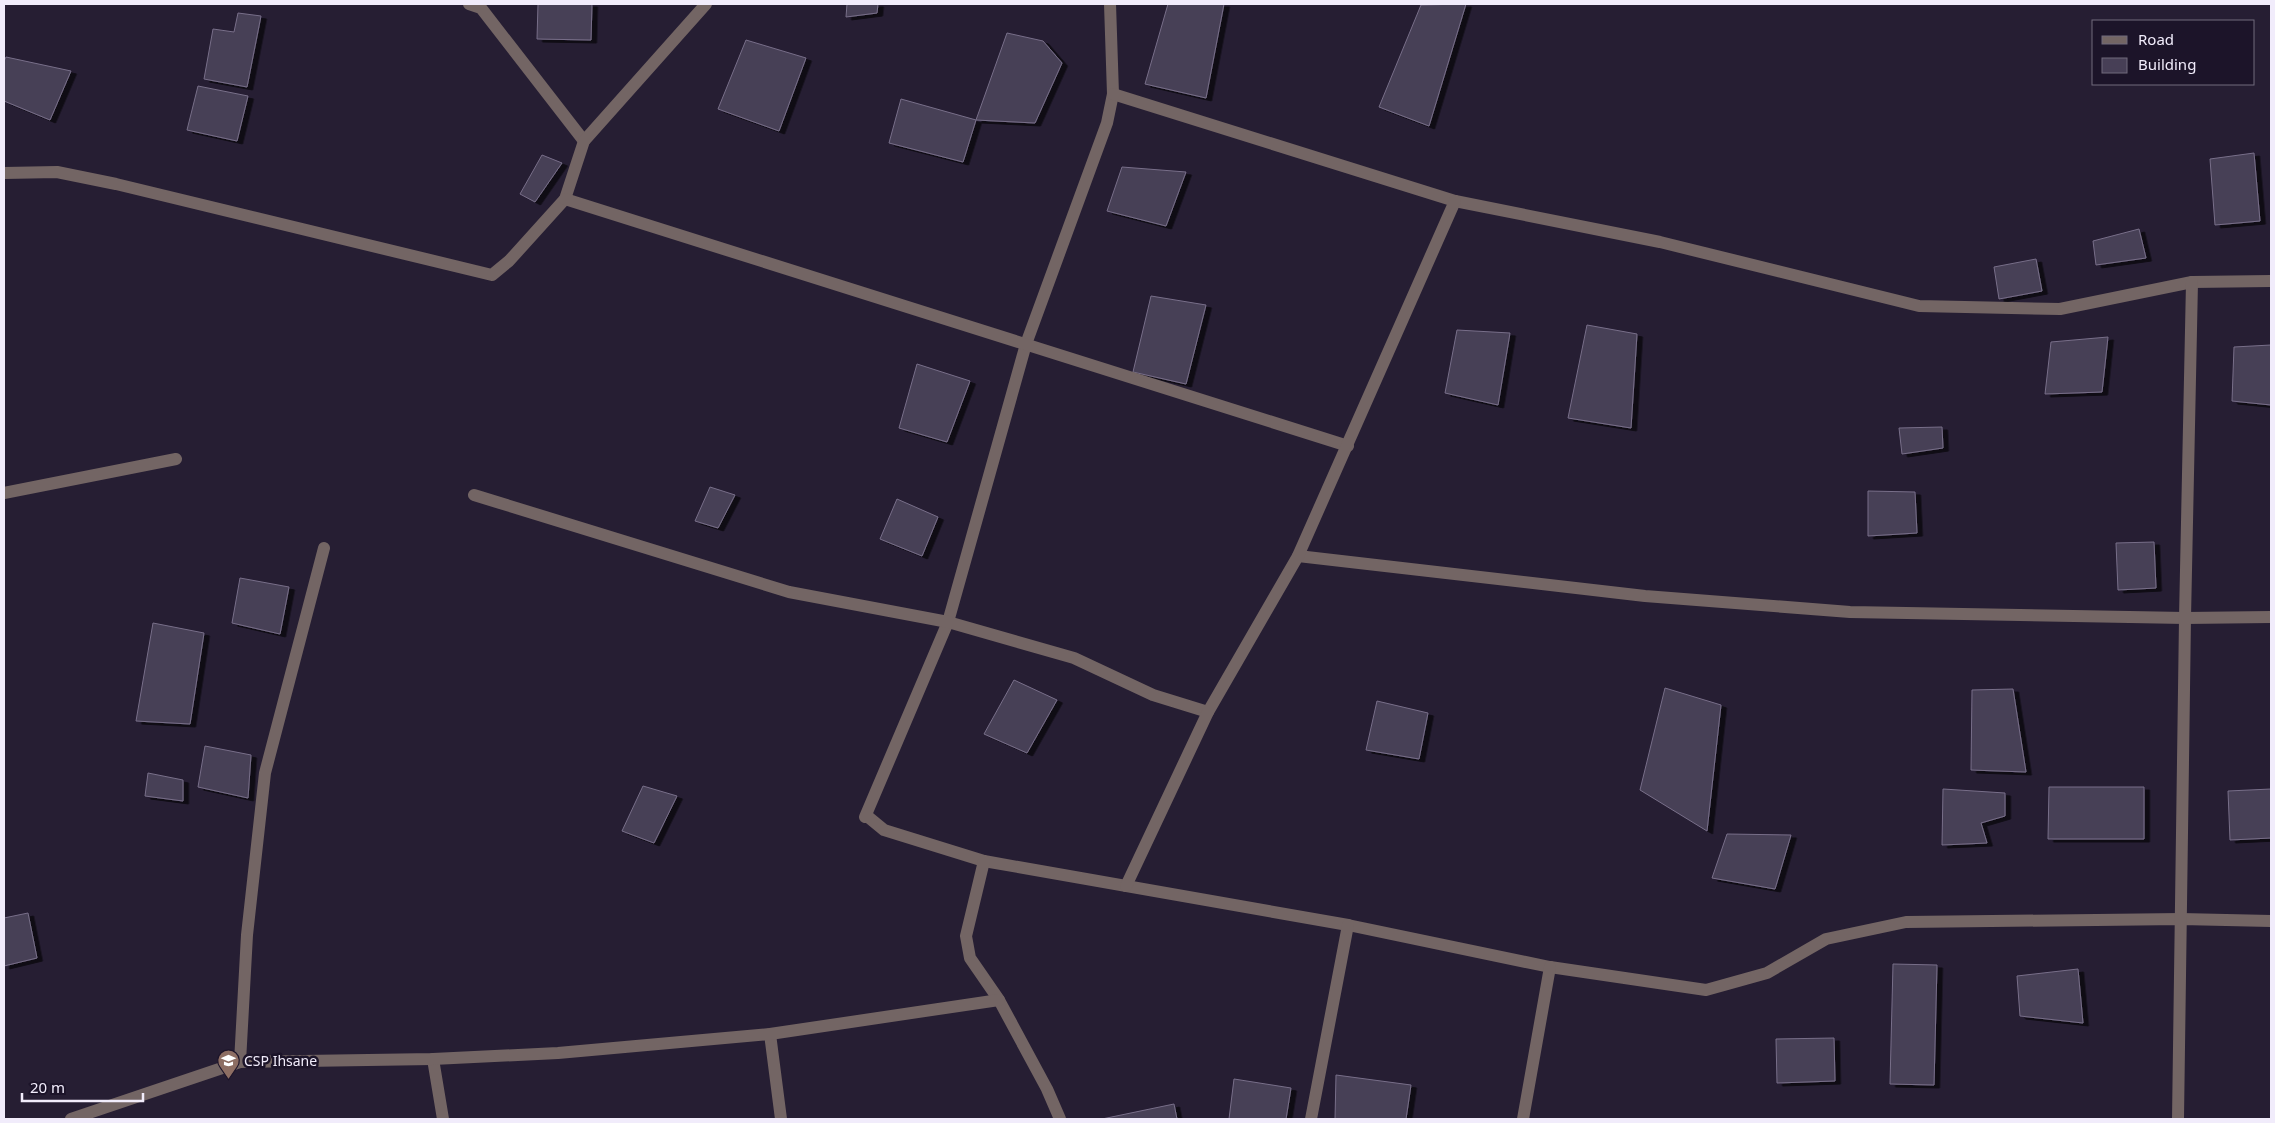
<svg xmlns="http://www.w3.org/2000/svg" width="2275" height="1123" viewBox="0 0 2275 1123" font-family="'Noto Sans',sans-serif">
	<style>
		.building { fill: #473f56; stroke: #786f89; filter: url(#shadow) }
		.lines { fill: none; stroke-linecap: round; stroke-linejoin: round }
		.minor { stroke: #736564; stroke-width: 12 }
		.labels { text-anchor: middle; stroke-width: 5; stroke-linejoin: round; paint-order: stroke }
		.poi-label { font-size: 14px; fill: #f1ecfb; stroke: #1c1429; text-anchor: start }
	</style>
	<defs>
		<filter id="shadow"><feDropShadow dx="5.5" dy="3" stdDeviation="0" flood-color="#0009"/></filter>
	</defs>
	<rect width="100%" height="100%" fill="#261e33"/>
	<g class="building">
		<path d="M538,4H592L591,40L537,39Z"/>
		<path d="M847,4H878L877,13L846,17Z"/>
		<path d="M1168,4H1224L1206,98L1145,84Z"/>
		<path d="M1466,4L1429,126L1379,107L1421,5Z"/>
		<path d="M238,13L261,16L247,87L204,79L213,29L234,32Z"/>
		<path d="M1007,33L1043,41L1062,63L1035,123L976,120Z"/>
		<path d="M746,40L806,58L779,131L718,109Z"/>
		<path d="M6,57L71,71L50,120L4,101V61Z"/>
		<path d="M198,86L248,96L237,141L187,130Z"/>
		<path d="M901,99L976,120L963,162L889,143Z"/>
		<path d="M2254,153L2260,221L2215,225L2210,159Z"/>
		<path d="M542,155L562,163L535,202L520,194Z"/>
		<path d="M1122,167L1186,172L1166,226L1107,211Z"/>
		<path d="M2139,229L2146,258L2096,265L2093,241Z"/>
		<path d="M2036,259L2042,291L1999,299L1994,267Z"/>
		<path d="M1151,296L1206,305L1186,384L1133,372Z"/>
		<path d="M1587,325L1637,334L1631,428L1568,418Z"/>
		<path d="M1457,330L1510,333L1498,405L1445,393Z"/>
		<path d="M2108,337L2102,392L2045,394L2051,342Z"/>
		<path d="M2271,345V405L2232,401L2234,347Z"/>
		<path d="M917,364L970,381L947,442L899,428Z"/>
		<path d="M1942,427L1943,448L1902,454L1899,428Z"/>
		<path d="M710,487L735,495L718,528L695,521Z"/>
		<path d="M1868,491L1915,492L1917,533L1868,536Z"/>
		<path d="M897,499L938,517L922,556L880,539Z"/>
		<path d="M2154,542L2156,588L2118,590L2116,543Z"/>
		<path d="M240,578L289,587L280,634L232,623Z"/>
		<path d="M153,623L204,633L190,724L136,721Z"/>
		<path d="M1014,680L1057,700L1027,753L984,734Z"/>
		<path d="M1665,688L1721,705L1707,831L1640,790Z"/>
		<path d="M2013,689L2026,772L1971,770L1972,690Z"/>
		<path d="M1377,701L1428,713L1419,759L1366,750Z"/>
		<path d="M205,746L251,755L248,798L198,787Z"/>
		<path d="M148,773L183,780V801L145,796Z"/>
		<path d="M643,786L677,796L654,843L622,831Z"/>
		<path d="M2049,787H2144V839H2048Z"/>
		<path d="M1943,789L2005,793V816L1981,823L1987,843L1942,845Z"/>
		<path d="M2271,789V838L2230,840L2228,791Z"/>
		<path d="M1727,834L1791,835L1775,889L1712,878Z"/>
		<path d="M28,913L37,958L4,966V918Z"/>
		<path d="M1893,964L1937,965L1934,1085L1890,1084Z"/>
		<path d="M2078,969L2083,1023L2020,1016L2017,976Z"/>
		<path d="M1834,1038L1835,1081L1777,1083L1776,1039Z"/>
		<path d="M1336,1075L1411,1085L1406,1119H1335Z"/>
		<path d="M1234,1079L1291,1088L1286,1119H1229Z"/>
		<path d="M1174,1104L1177,1119H1102Z"/>
	</g>
	<g class="lines">
		<g class="minor">
			<path d="M469,4L481,8L584,141"/>
			<path d="M1110,4L1113,94L1107,123L1026,344L948,622L865,817L867,816L884,830L984,861L1348,925L1550,967L1706,990L1767,973L1826,939L1906,922L2181,919L2271,921"/>
			<path d="M1113,94L1455,201L1660,242L1919,306L2060,309L2192,282L2271,281"/>
			<path d="M4,173L57,172L116,184L492,275L509,261L565,199L584,141L706,4"/>
			<path d="M565,199L1348,446"/>
			<path d="M4,493L176,459"/>
			<path d="M474,495L789,592L948,622L1074,658L1153,695L1208,712"/>
			<path d="M1298,556L1645,596L1850,612L2185,618L2271,617"/>
			<path d="M984,861L966,936L970,958L999,1000L1047,1089L1060,1119"/>
			<path d="M1126,886L1208,712L1298,556L1455,201"/>
			<path d="M770,1034L781,1119"/>
			<path d="M433,1059L443,1119"/>
			<path d="M240,1062L247,935L265,773L324,548"/>
			<path d="M71,1119L240,1062L433,1059L558,1053L770,1034L999,1000"/>
			<path d="M1311,1119L1348,925"/>
			<path d="M1523,1119L1550,967"/>
			<path d="M2178,1119L2185,618L2192,282"/>
		</g>
	</g>
	<defs>
		<symbol id="school-pin" viewBox="-11 -11 22 30"><path d="M0 17L-7.5 6A9.5 9.5 0 1 1 7.5 6Z" fill="#8d6e63" stroke="#1c1429"/><path d="M0-5L7-2L0 1L-7-2ZM-4 1L0 2.5L4 1V4Q0 6-4 4Z" fill="#fff"/></symbol>
	</defs>
	<g fill-rule="evenodd">
		<use href="#school-pin" x="216" y="1048" width="25" height="34"/>
	</g>
	<g class="labels">
		<g class="poi-label">
			<text x="244" y="1066">CSP Ihsane</text>
		</g>
	</g>
	<rect width="2275" height="1123" fill="none" stroke="#f1ecfb" stroke-width="10"/>
	<rect x="2092" y="20" width="162" height="65" fill="#1c1429" stroke="#716a7d"/>
	<rect x="2102" y="36" width="25" height="8" fill="#736564" stroke="#716a7d"/>
	<text x="2138" y="45" font-size="15" fill="#f1ecfb">Road</text>
	<rect x="2102" y="58" width="25" height="15" fill="#473f56" stroke="#716a7d"/>
	<text x="2138" y="70" font-size="15" fill="#f1ecfb">Building</text>
	<path d="M22 1093v8h121v-8" fill="none" stroke="#f1ecfb" stroke-width="2.5"/>
	<text x="30" y="1093" font-size="15" fill="#f1ecfb" stroke="#1c1429" stroke-width="4" paint-order="stroke">20 m</text>
</svg>
